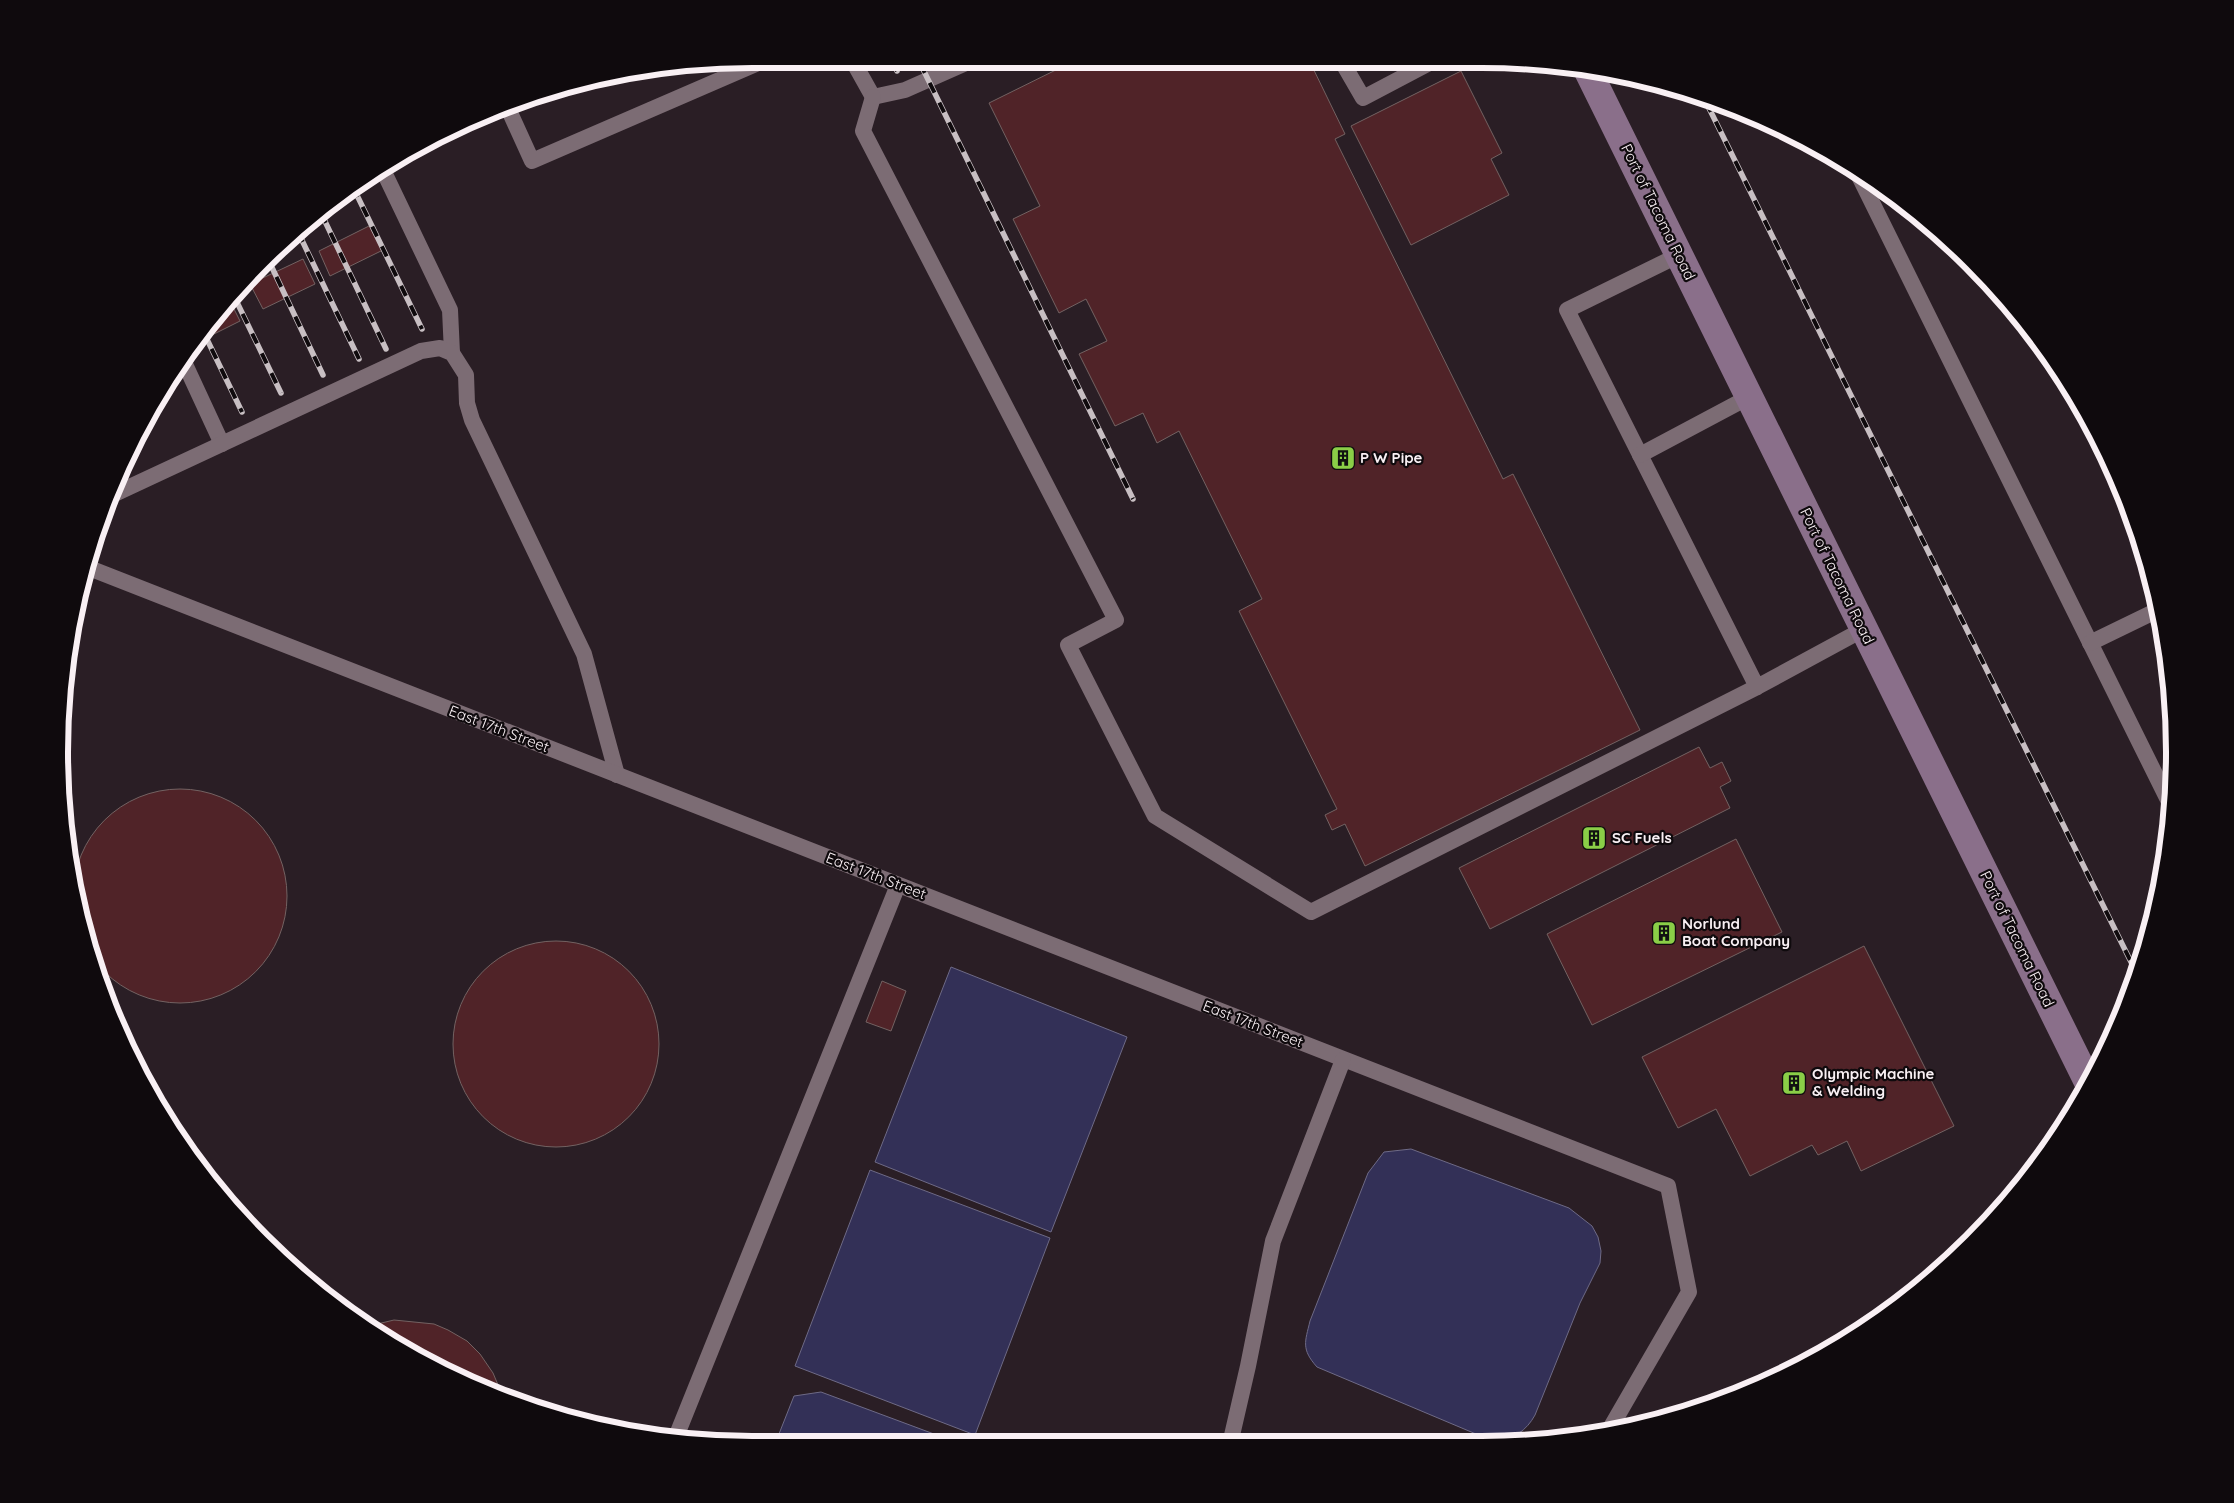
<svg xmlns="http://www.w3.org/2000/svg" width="2234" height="1503" viewBox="0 0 2234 1503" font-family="Quicksand,sans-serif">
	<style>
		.water { fill: #333057; stroke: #6e6a86 }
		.building { fill: #502328; stroke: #736262 }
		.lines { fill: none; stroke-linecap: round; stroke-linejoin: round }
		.lane { stroke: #7c6c74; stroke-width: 16 }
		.secondary { stroke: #8a6f8a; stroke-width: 28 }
		.rail-casing { stroke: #c8bfc3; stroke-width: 5.5 }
		.rail { stroke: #0f0a0d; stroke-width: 4; stroke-dasharray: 11; stroke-linecap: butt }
		.labels { text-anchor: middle; stroke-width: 4.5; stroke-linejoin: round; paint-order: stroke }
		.street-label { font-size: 15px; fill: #f9f0f4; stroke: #0f0a0d }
		.poi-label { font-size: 15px; font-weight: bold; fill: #f9f0f4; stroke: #0f0a0d; text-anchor: start }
		.rim { fill: none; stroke: #f9f0f4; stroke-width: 6 }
	</style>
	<rect width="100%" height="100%" fill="#2a1e25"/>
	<g class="water">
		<path d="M951,967L1127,1037L1051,1232L875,1162Z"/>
		<path d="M1411,1149L1569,1208L1592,1226L1598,1237L1601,1251L1600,1263L1580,1303L1535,1415C1527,1430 1513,1440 1495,1442L1317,1367C1301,1349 1305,1342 1310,1321L1368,1173L1384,1152Z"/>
		<path d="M870,1170L1050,1238L975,1435L795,1366Z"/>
		<path d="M821,1392L934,1434L950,1444H775L794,1396Z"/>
	</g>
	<g class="building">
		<path d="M1309,60L1345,134L1335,139L1503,479L1513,474L1640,730L1365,866L1345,824L1332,830L1325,815L1337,809L1239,611L1262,599L1179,431L1157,443L1143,413L1115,426L1079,354L1107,341L1086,299L1059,313L1013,219L1040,206L989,103L1072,62Z"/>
		<path d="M1461,71L1502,153L1491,159L1509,195L1411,245L1351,126Z"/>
		<path d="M371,225L383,250L330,276L319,251Z"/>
		<path d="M303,259L315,284L263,309L250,284Z"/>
		<path d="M229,299L240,321L194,344L202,330Z"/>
		<path d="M1699,747L1710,768L1722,762L1731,781L1720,787L1730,808L1490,929L1459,868Z"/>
		<circle cx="180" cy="896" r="107"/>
		<path d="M1736,839L1782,932L1592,1025L1547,934Z"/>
		<circle cx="556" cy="1044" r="103"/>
		<path d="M1864,946L1954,1126L1861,1171L1847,1141L1818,1155L1812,1145L1750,1176L1716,1109L1678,1128L1642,1057Z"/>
		<path d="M882,981L906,991L891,1031L866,1022Z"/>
		<path d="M394,1320L434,1324L448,1330L467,1341L480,1354L493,1373L501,1392L445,1373L369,1326Z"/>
	</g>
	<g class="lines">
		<g class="lane">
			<path d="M1341,60L1363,98L1437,59"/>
			<path d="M854,63L873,97L905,90L966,63"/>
			<path d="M873,97L863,131L1116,620L1068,645L1155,816L1311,912L1757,687"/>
			<path d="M507,106L532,161L756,64"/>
			<path d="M382,168L450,310L452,353"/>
			<path d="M1855,168L2170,804"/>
			<path d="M1679,255L1567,310L1757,687L1864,629"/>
			<path d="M184,362L222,444"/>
			<path d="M1640,455L1749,397"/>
			<path d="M108,497L421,351L440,348L452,353L466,375L467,403L472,420L584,654L617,775"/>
			<path d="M84,566L1668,1186L1689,1292L1608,1432"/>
			<path d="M2090,643L2160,609"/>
			<path d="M676,1437L898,885"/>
			<path d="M1230,1444L1248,1366L1273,1241L1343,1060"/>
		</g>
		<path class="secondary" d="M1587,69L2088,1082"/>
		<defs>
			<g id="rail">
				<path d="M893,63L897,71"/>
				<path d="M920,63L1133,499"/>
				<path d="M1706,102L2136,972"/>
				<path d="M353,187L422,329"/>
				<path d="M321,213L386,349"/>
				<path d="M298,232L359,359"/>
				<path d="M267,257L323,375"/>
				<path d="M233,294L281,393"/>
				<path d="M202,329L242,412"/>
			</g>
		</defs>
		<use href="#rail" class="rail-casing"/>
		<use href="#rail" class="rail"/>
	</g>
	<defs>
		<symbol id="building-square" viewBox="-11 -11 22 22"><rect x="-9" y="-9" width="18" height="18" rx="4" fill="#8ace47" stroke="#0f0a0d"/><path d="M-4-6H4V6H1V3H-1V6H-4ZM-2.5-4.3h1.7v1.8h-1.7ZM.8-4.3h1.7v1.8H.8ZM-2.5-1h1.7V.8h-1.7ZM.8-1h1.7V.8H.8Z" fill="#111"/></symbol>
	</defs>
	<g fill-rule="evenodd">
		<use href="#building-square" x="1329" y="444" width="28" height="28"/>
		<use href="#building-square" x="1580" y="824" width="28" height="28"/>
		<use href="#building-square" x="1650" y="919" width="28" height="28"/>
		<use href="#building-square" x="1780" y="1069" width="28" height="28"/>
	</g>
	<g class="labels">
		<g class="street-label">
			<text transform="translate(1658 212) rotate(64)" y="5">Port of Tacoma Road</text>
			<text transform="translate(1837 576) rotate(64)" y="5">Port of Tacoma Road</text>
			<text transform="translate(499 729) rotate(21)" y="5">East 17th Street</text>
			<text transform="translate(876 876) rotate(21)" y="5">East 17th Street</text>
			<text transform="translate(2017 939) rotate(64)" y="5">Port of Tacoma Road</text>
			<text transform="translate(1253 1024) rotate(21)" y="5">East 17th Street</text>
		</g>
		<g class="poi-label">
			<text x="1360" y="463">P W Pipe</text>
			<text x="1612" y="843">SC Fuels</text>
			<text x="1682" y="929">Norlund<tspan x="1682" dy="17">Boat Company</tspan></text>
			<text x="1812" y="1079">Olympic Machine<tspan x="1812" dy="17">&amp; Welding</tspan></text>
		</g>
	</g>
	<path d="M0 0H2234V1503H0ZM752 68H1482A684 684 0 0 1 2166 752V752A684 684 0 0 1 1482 1436H752A684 684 0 0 1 68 752V752A684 684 0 0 1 752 68Z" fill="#0f0a0d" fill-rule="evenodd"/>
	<path class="rim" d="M752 68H1482A684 684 0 0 1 2166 752V752A684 684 0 0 1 1482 1436H752A684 684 0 0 1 68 752V752A684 684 0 0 1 752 68Z"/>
</svg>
